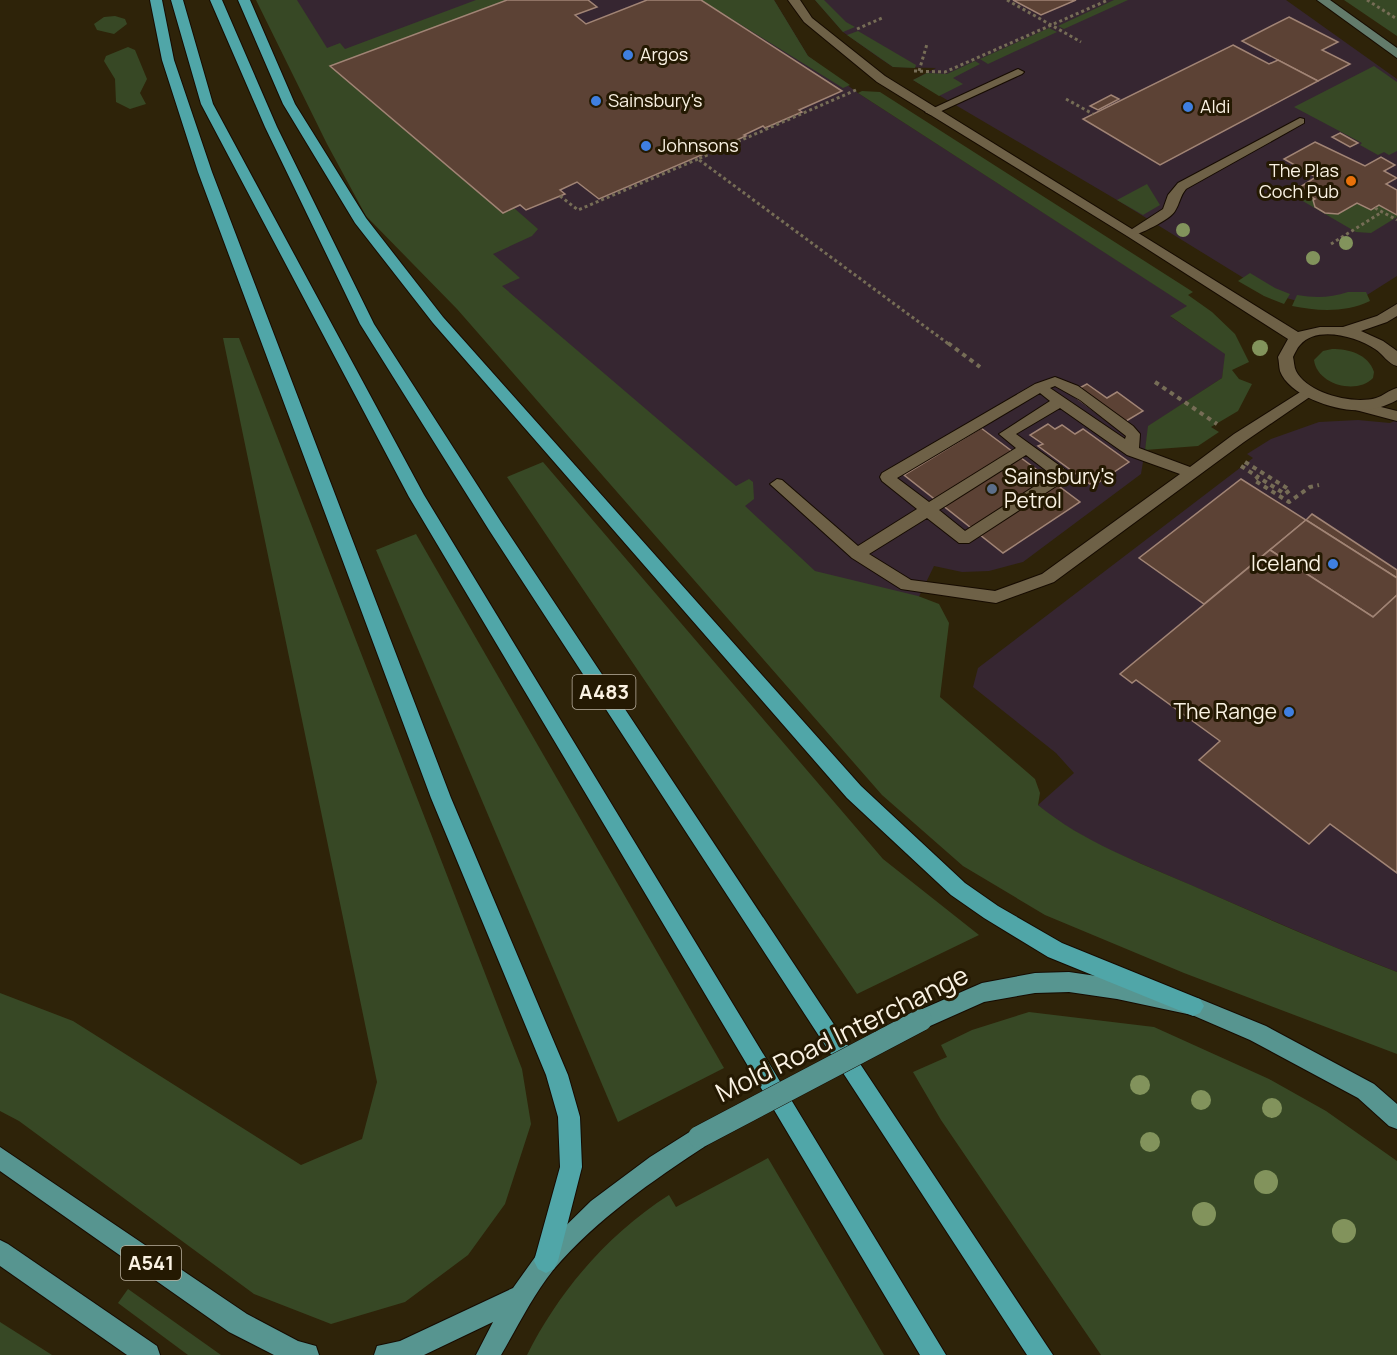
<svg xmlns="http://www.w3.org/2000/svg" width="1397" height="1355" viewBox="0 0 1397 1355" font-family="Manrope,sans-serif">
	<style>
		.commercial { fill: #362631 }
		.green { fill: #374825 }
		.building { fill: #5c4235; stroke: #a18475; stroke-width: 1.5 }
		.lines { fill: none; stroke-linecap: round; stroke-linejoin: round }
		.service-casing { stroke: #160b00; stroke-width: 2 }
		.minor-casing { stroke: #160b00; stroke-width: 2 }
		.secondary-casing { stroke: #160b00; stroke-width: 2 }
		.primary-casing { stroke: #160b00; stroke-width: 2 }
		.trunk-casing { stroke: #160b00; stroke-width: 2 }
		.path-far1 { stroke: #766d56; stroke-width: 3; stroke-dasharray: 3 3; stroke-linecap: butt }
		.path { stroke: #766d56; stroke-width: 4; stroke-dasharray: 4.5 4.5; stroke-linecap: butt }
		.service { fill: #6e6147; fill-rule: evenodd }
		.minor { fill: #6e6147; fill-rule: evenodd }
		.secondary { fill: #637b6b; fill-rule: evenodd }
		.primary { fill: #579590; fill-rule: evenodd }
		.trunk { fill: #50a6a8; fill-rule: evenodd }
		.primary-bridge-casing { stroke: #160b00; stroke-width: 23; stroke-linecap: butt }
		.primary-bridge { stroke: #579590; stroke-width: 22 }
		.tree { fill: #82935c }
		.shop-dot { fill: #3f7fe0; stroke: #241902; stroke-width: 2 }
		.food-dot { fill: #e8710a; stroke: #241902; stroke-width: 2 }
		.service-dot { fill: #5c6f8a; stroke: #241902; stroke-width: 2 }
		.labels { text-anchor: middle; stroke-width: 6; stroke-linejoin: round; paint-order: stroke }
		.far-poi-label { font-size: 18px; fill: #faf2e3; stroke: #241902; text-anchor: start }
		.shield { fill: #241902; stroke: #bab1a0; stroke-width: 1.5 }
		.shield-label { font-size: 20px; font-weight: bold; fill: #faf2e3 }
		.poi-label { font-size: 21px; fill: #faf2e3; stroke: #241902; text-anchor: end }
		.near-street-label { font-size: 26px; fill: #faf2e3; stroke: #241902 }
	</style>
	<rect width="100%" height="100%" fill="#2e2309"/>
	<g class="commercial">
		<path d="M275,0H774L808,56L858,93L1188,306L1171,317L1226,354L1222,378L1149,426L1141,474L1023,562L989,571L962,572L934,566L911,613L831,672L389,203Z"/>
		<path d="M815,0H1286L1397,79V276L1367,295L1312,305L1268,293L1117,200L913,80L936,68L893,67L878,57L843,32Z"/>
		<path d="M1358,420L1390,423L1397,420V972L1334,947L1100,846L1054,819L1038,805L1074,773L1056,753L973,687L978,668L1253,458L1247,454L1271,439L1319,422Z"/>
	</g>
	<g class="green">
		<path d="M256,0H297L327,48L340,43L345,49L476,0H507L503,213L514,208L538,229L532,236L493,254L520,278L502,286L736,486L749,479L753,482L754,499L745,506L815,571L918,596L939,604L949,623L940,697L1035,779L1040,793L1038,805C1083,842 1138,862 1191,885C1259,915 1327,945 1397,972V1054L1184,973L1045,915L963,866L882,795L457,309L366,216L327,144Z"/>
		<path d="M701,0H774L808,56L850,85L843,88Z"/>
		<path d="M815,0H824L846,22L855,27L843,32Z"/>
		<path d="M1114,0H1128L1064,29L1058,26Z"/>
		<path d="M1344,0H1397V36Z"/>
		<path d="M115,16L125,19L127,24L114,34L97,30L94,24L104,17Z"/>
		<path d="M1049,28L1057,32L988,64L980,59Z"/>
		<path d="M858,31L916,65L915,68L893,67L847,35Z"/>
		<path d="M128,47L135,50L147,79L140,93L146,104L130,109L116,102L115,79L104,61L106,56Z"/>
		<path d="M975,61L980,64L953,78L963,84L939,96L913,80L927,73L947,74Z"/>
		<path d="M1374,66L1397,82V151L1389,155L1384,152L1378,155L1360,145L1362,143L1294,107Z"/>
		<path d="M862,91L880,92L1193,292L1188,295L1212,312L1235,334L1249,362L1232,370L1239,379L1252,384L1238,411L1211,427L1219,432L1198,446L1145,450L1148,426L1222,378L1225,354L1170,316L1187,306L858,93Z"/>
		<path d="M1147,184L1160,205L1143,215L1117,200Z"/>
		<path d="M1297,189L1315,199L1313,200L1315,207C1331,219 1342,212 1357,203L1371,210L1379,205L1397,215V217L1371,233L1356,232L1289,193Z"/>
		<path d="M1250,273L1275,288L1290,294L1284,304L1264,296L1238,281Z"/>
		<path d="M1348,292H1366L1370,301C1345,313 1317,311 1292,306L1297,295C1315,298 1330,298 1348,292Z"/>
		<path d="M223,338H239L522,1069L531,1124L505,1204L468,1255L405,1302L331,1324L254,1294L19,1121L0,1111V993L73,1021L301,1165L362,1139L377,1082Z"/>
		<path d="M1332,349C1349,349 1368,354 1374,372L1373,378C1357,395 1317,385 1314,360L1323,351Z"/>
		<path d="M543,462L883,859L979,935L857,994L507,477Z"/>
		<path d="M416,534L724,1068L618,1122L376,550Z"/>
		<path d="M1029,1012L1154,1027L1269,1079L1326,1111L1397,1161V1355H1101L941,1120L913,1072L947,1057L941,1045L972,1030Z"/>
		<path d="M768,1158L884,1355H527C559,1291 608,1234 669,1195L676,1207Z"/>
		<path d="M128,1289L221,1355H188L118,1303Z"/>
		<path d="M0,1322L52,1355H0Z"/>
	</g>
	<g class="building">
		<path d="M507,0H588L597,7L575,15L586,24L647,0H701L842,91L799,110L802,112L765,128L763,126L744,135L746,136L599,199L577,182L560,190L565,194L526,210L520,205L503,213L330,66Z"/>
		<path d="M1013,0H1076L1041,15Z"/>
		<path d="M1289,17L1338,42L1322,50L1350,64L1318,81L1242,41Z"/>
		<path d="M1233,45L1269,64L1278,60L1318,81L1160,165L1083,119Z"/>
		<path d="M1111,95L1119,99L1098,110L1090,106Z"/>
		<path d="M1340,133L1358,143L1350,147L1332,137Z"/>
		<path d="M1315,142L1365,166L1381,157L1395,165L1384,171L1397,178L1386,184L1397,190V215L1379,205L1371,210L1357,203L1338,214L1325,213L1315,207L1313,200L1315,199L1297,189L1316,177L1284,159Z"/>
		<path d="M1087,384L1107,398L1117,392L1143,411L1116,427L1070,393Z"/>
		<path d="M1048,424L1055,429L1062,425L1075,434L1083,429L1129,462L1096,484L1093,482L1090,484L1038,446L1043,444L1030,435Z"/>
		<path d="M981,428L1080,502L1003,553L904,475Z"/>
		<path d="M1241,479L1306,520L1204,604L1139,558Z"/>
		<path d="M1312,514L1397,570V578L1306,520Z"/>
		<path d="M1306,520L1397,578V595L1373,617L1270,550Z"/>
		<path d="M1270,550L1373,617L1397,595V873L1330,824L1309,844L1199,760L1220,741L1136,680L1132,683L1120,674Z"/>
	</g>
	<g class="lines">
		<defs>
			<g id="service">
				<path d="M1018,69L1024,72L1022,74L935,114L931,115L925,112Z"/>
				<path d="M1300,118L1304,119V123L1186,189C1180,196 1180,203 1175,211C1171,219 1136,237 1128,236L1126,233L1163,209L1168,195L1178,183Z"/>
				<path d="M1055,377L1078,386L1133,426L1140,434L1139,448L1190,467L1234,434L1305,389H1315L1317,392L1244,442L1054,582L996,603L901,589L852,558L770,484L777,479L782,480L858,546L917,509L882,481L880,477L882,473L1035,384ZM1055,386L1080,400L1126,436L1125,439L1050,388ZM1040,393L1050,401L999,434L1016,448L929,502L897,478ZM1060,408L1127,455L1180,474L1042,574L995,591L911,580L869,554L927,518L959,543H969L1067,479L1069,475L1067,471L1016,434ZM1026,455L1052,475L965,531L939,510Z"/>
				<path d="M1357,401L1397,411V421L1352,409L1350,406Z"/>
			</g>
			<path id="minor" d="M788,0H800L812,18L885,76L1298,332L1320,327H1343L1377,316L1397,304V316L1387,322L1361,331L1383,341L1397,351V366C1388,364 1383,354 1375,349C1357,337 1317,325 1300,345C1297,348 1295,353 1293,357C1294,361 1294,367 1296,371C1307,393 1353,405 1376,398C1383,396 1389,390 1397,388V400C1386,406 1375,410 1361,410C1337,412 1289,396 1280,371C1279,367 1279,361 1278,357L1288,339L1127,236L877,82L804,22Z"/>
			<path id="secondary" d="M1317,0H1330L1397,48V58Z"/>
			<g id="primary">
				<path d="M1069,972L1117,979L1200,999L1266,1026L1374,1084L1397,1104V1129L1389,1126L1358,1098L1250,1040L1192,1015L1117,999L1069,992L1035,993L984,1002L921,1030L913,1027L910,1020L913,1013L982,983L1035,973Z"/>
				<path d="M699,1126L707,1129L710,1137L707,1145C652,1181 597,1219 554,1269C533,1295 518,1326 501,1355H476L493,1322L424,1355H374L377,1346L400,1341L513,1288L538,1253L591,1201L650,1157Z"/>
				<path d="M0,1147L247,1314L298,1341L316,1346L319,1355H274L229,1332L0,1171Z"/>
				<path d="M0,1240L8,1244L157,1346L160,1355H127L0,1266Z"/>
			</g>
			<g id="trunk">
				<path d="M150,0H162L174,60L212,172L451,798L568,1075L580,1117L582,1167L558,1261L554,1269L546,1273L538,1269L534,1261L560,1167L558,1117L546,1075L431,798L198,172L162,60Z"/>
				<path d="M171,0H183L213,104L424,495L946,1355H920L409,497L201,104Z"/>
				<path d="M210,0H222L277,127L374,324L501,522L1053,1355H1027L489,530L360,324L265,127Z"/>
				<path d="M238,0H250L295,104L366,218L443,317L861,786L965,883L998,906L1062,943L1200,999L1204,1006L1200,1013L1193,1016L1048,957L984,918L951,895L847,798L433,323L355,223L283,104Z"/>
			</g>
		</defs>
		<use href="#service" class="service-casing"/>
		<use href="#minor" class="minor-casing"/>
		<use href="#secondary" class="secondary-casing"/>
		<use href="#primary" class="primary-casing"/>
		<use href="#trunk" class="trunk-casing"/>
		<g class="path-far1">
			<path d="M1007,0L1081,42"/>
			<path d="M1367,0L1397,19"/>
			<path d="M857,29L882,18"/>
			<path d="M914,71L945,72L1108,0"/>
			<path d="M919,71L927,44"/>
			<path d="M856,90L698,159L950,345"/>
			<path d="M1066,99L1093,114"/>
			<path d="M560,196L578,210L698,159"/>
			<path d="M1375,208L1397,220"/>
			<path d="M1331,244L1382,212"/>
		</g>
		<g class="path">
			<path d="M948,343L980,367"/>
			<path d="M1155,382L1217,424"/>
			<path d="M1245,462L1290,490L1285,494L1258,477L1254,480L1289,502L1310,487L1319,485"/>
			<path d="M1241,466L1258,477"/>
		</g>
		<use href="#service" class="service"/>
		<use href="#minor" class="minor"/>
		<use href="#secondary" class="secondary"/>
		<use href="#primary" class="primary"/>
		<use href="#trunk" class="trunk"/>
		<defs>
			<path id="primary-bridge" d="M699,1137L921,1020"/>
		</defs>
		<use href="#primary-bridge" class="primary-bridge-casing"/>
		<use href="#primary-bridge" class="primary-bridge"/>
	</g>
	<g class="tree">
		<circle cx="1183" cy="230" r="7"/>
		<circle cx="1346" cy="243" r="7"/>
		<circle cx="1313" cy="258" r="7"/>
		<circle cx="1260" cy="348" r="8"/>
		<circle cx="1140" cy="1085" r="10"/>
		<circle cx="1201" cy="1100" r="10"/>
		<circle cx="1272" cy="1108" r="10"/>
		<circle cx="1150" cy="1142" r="10"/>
		<circle cx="1266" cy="1182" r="12"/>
		<circle cx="1204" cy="1214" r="12"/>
		<circle cx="1344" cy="1231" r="12"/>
	</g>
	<g class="shop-dot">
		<circle cx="628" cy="55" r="6"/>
		<circle cx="596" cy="101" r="6"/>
		<circle cx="1188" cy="107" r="6"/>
		<circle cx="646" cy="146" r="6"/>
		<circle cx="1333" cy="564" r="6"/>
		<circle cx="1289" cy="712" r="6"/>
	</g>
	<circle class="food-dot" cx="1351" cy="181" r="6"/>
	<circle class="service-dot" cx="992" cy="489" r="6"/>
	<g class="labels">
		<g class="far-poi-label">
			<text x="640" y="61">Argos</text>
			<text x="608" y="107">Sainsbury's</text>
			<text x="1200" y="113">Aldi</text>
			<text x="658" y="152">Johnsons</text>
			<text x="1339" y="177" text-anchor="end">The Plas<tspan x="1339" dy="21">Coch Pub</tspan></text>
		</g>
		<g class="shield">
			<rect x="572.5" y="675" width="63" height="34" rx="4.5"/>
			<rect x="121" y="1246" width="60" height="34" rx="4.5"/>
		</g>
		<g class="shield-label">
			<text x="604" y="699">A483</text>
			<text x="151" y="1270">A541</text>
		</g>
		<g class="poi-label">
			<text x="1004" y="484" text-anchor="start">Sainsbury's<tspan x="1004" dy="24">Petrol</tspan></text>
			<text x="1321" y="571">Iceland</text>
			<text x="1277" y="719">The Range</text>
		</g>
		<g class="near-street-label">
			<text transform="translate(842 1034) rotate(-26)" y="9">Mold Road Interchange</text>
		</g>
	</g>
</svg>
